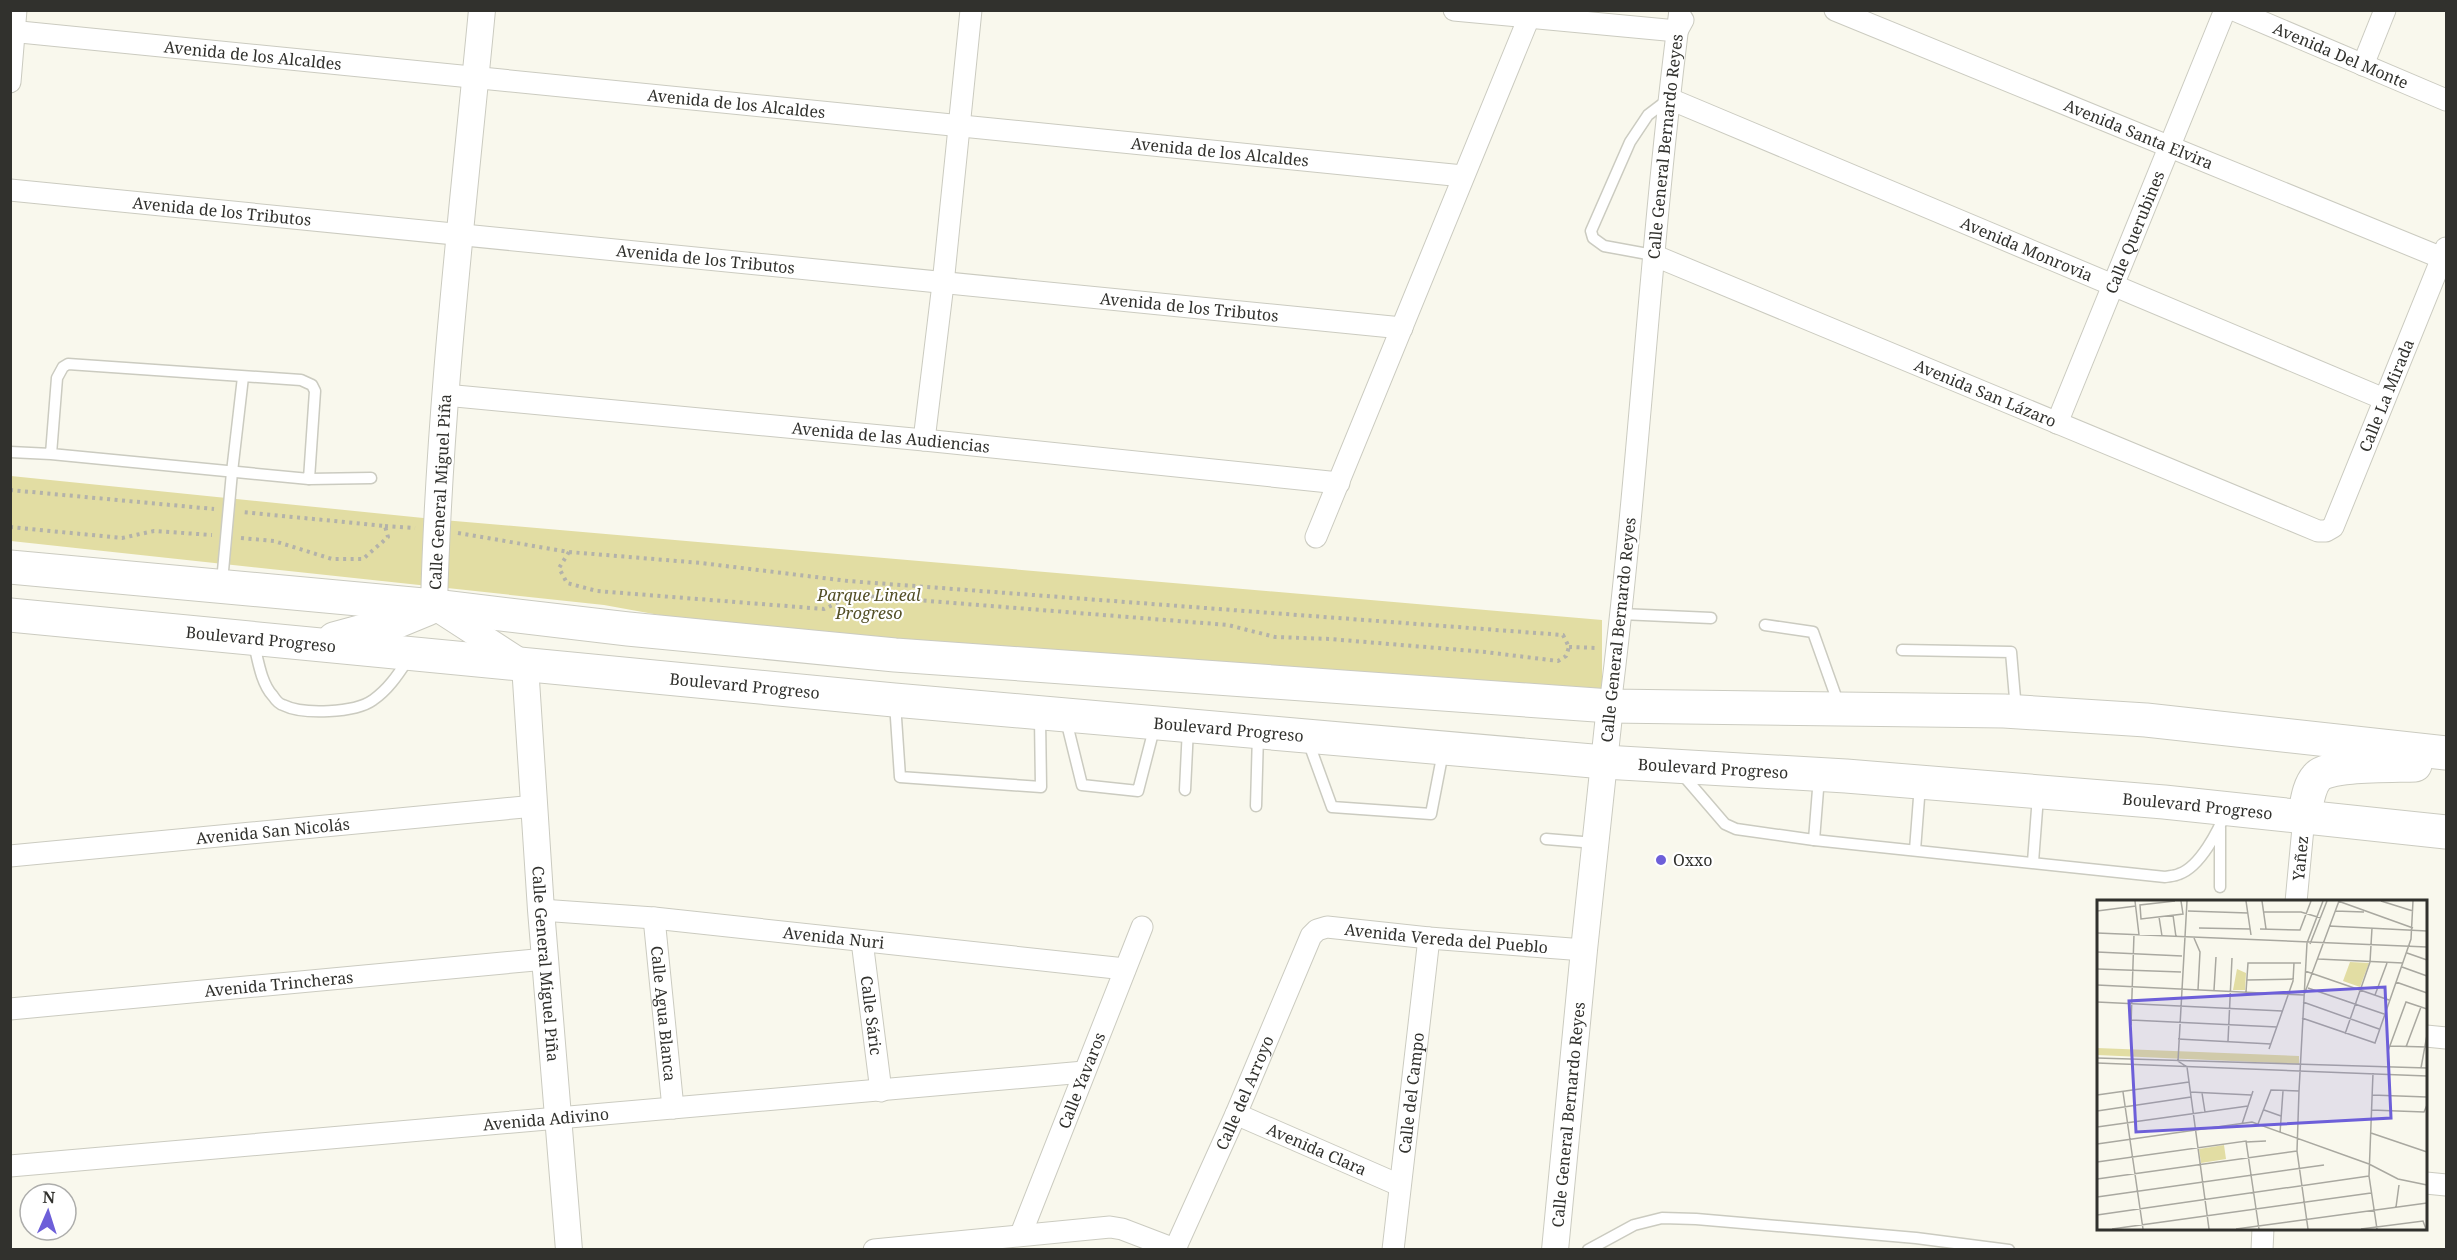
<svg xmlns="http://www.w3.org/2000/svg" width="2457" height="1260" viewBox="0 0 2457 1260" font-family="'Noto Serif',serif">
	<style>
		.green { fill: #e2dda3 }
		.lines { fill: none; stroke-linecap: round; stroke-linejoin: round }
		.service-casing { stroke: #cbcbc0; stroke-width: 13 }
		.minor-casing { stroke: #cbcbc0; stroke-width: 23 }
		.tertiary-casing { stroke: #cbcbc0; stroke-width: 28 }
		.primary-casing { stroke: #cbcbc0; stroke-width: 35 }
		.path { stroke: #b3b2aa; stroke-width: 4; stroke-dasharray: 3 4.5; stroke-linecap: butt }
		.service { stroke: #fff; stroke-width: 10 }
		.minor { stroke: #fff; stroke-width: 21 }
		.tertiary { stroke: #fff; stroke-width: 26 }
		.primary { stroke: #fff; stroke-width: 33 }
		.poi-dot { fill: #6d5fd9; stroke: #fff; stroke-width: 2 }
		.labels { text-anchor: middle; stroke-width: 4.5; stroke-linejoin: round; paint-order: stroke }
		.street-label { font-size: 16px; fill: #31312d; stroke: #fff }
		.park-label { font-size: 16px; font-style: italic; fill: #534f26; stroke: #fff }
		.poi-label { font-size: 16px; fill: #31312d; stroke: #fff; text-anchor: start }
		.inset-road { fill: none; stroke: #a9a8a0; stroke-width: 1.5 }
		.view { fill: #6d5fd9; fill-opacity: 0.15; stroke: #6d5fd9; stroke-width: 3 }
		.inset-edge { fill: none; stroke: #31312d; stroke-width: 3 }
	</style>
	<rect width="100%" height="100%" fill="#f9f8ed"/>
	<path class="green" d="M11,476L443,520L1602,620V693L857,651L604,605L11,541Z"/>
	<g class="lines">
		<defs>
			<g id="service">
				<path d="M1653,255L1604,246L1593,238L1591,231L1630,142L1648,115L1669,99"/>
				<path d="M10,452L51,454L309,479L315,391L312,385L301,380L68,364L63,367L57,378L51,454"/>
				<path d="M309,479L371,478"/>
				<path d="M222,582L232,472L243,377"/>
				<path d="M1621,614L1711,618"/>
				<path d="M1765,625L1813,632L1839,705"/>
				<path d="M254,644C258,660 261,683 273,696C275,699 279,704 283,705C303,715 355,713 373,700C389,689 399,673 409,658"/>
				<path d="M1902,650L2011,652L2016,710"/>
				<path d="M895,703L900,777L1041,787L1040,718"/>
				<path d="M1066,720L1082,785L1138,791L1155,725"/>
				<path d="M1308,741L1332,807L1431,814L1443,752"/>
				<path d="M1682,774L1725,824L1736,829L1814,840L2165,877C2170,876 2175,876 2179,874C2200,867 2219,830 2226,811"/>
				<path d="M1185,790L1188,728"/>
				<path d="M1256,806L1258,734"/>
				<path d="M2220,828V887"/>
				<path d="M1546,839L1595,843"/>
				<path d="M1814,840L1819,777"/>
				<path d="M1915,850L1920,785"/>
				<path d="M2033,862L2038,796"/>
				<path d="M1588,1250L1634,1225L1662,1218L1696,1219L1916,1238L2009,1250"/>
			</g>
			<g id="minor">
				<path d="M1454,10L1677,31L1683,20"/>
				<path id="s1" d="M1835,10L2442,258"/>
				<path id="s2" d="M2234,10L2446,100"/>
				<path id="s3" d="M10,31L1463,176"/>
				<path d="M2363,65L2385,10"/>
				<path d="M10,82L16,10"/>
				<path id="s4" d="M1670,99L2384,399"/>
				<path id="s5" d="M10,190L1402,328"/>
				<path id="s6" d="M1653,255L2318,531H2326L2333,527L2446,248"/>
				<path id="s7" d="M445,395L924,440L1339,483"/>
				<path id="s8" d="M2057,423L2225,10"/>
				<path d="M924,440L943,284L971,10"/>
				<path d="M1316,537L1532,10"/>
				<path id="s9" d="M1610,706C1639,475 1650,241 1680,10"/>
				<path id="s10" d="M10,856L535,806"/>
				<path id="s11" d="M2296,902L2304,817"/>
				<path id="s12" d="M541,910L654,918L1125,969"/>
				<path id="s13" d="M654,918L673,1108"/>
				<path id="s14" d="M862,941L881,1091"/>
				<path id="s15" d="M10,1009L546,959"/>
				<path d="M2426,1036L2446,1038"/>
				<path id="s16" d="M1236,1114L1399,1185"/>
				<path id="s17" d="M10,1166L1084,1072"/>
				<path d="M2426,1183L2446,1185"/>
				<path id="s18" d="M1021,1234L1142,927"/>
				<path id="s19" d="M1175,1249L1236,1114L1311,936L1317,930L1327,927L1429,938L1584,950"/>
				<path d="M874,1250L1110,1227L1122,1229L1177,1250"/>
				<path id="s20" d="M1393,1250L1429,938"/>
				<path d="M2262,1250L2263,1228"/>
			</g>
			<g id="tertiary">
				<path id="s21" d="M482,10C463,209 439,406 434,606L525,665L541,910L569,1250"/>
				<path id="s22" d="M1555,1250L1584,950L1610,706"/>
			</g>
			<g id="primary">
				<path d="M10,567L434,606L628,629L895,655L1610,706L2004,711L2146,720L2446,753"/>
				<path id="s23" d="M10,615L894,700L1604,762L1846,776L2164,802L2446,832"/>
				<path d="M334,639L393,623L427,609"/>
				<path d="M2304,817C2307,804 2308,787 2317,777C2327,764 2397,766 2415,765"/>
			</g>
		</defs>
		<use href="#service" class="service-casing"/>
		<use href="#minor" class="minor-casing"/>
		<use href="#tertiary" class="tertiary-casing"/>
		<use href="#primary" class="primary-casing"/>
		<g class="path">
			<path d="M10,490L214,509"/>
			<path d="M385,526L415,528"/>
			<path d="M10,527L122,538L154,531L212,535"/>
			<path d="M458,533L569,552"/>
			<path d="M241,538L274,541L332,559H363L388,537L385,526L242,512"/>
			<path d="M569,552L701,563L848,581L1563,635L1569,647L1566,656L1558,661L1485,652L1330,639L1275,637L1228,625L854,595L824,609L597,591L567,583L559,568Z"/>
			<path d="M1569,647L1598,648"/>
		</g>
		<use href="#service" class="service"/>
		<use href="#minor" class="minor"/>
		<use href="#tertiary" class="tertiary"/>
		<use href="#primary" class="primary"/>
	</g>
	<circle class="poi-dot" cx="1661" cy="860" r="6"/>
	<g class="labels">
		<g class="street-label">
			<text dy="6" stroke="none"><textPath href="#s3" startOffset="244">Avenida de los Alcaldes</textPath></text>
			<text dy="6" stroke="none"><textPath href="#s2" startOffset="116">Avenida Del Monte</textPath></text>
			<text dy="6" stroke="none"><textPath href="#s3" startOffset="730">Avenida de los Alcaldes</textPath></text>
			<text dy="6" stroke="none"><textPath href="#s1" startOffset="328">Avenida Santa Elvira</textPath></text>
			<text dy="6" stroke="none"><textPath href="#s9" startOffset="562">Calle General Bernardo Reyes</textPath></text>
			<text dy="6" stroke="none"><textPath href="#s3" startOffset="1216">Avenida de los Alcaldes</textPath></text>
			<text dy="6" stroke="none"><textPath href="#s5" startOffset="213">Avenida de los Tributos</textPath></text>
			<text dy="6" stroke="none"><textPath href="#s8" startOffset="206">Calle Querubines</textPath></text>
			<text dy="6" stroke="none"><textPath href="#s4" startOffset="387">Avenida Monrovia</textPath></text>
			<text dy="6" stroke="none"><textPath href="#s5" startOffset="699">Avenida de los Tributos</textPath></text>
			<text dy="6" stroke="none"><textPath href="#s5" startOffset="1185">Avenida de los Tributos</textPath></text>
			<text dy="6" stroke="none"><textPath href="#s6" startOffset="360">Avenida San Lázaro</textPath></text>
			<text dy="6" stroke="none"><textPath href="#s6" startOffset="878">Calle La Mirada</textPath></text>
			<text dy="6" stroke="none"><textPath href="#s7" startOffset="448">Avenida de las Audiencias</textPath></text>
			<text transform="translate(440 492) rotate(-87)" y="6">Calle General Miguel Piña</text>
			<text transform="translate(1618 630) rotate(-84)" y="6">Calle General Bernardo Reyes</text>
			<text dy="6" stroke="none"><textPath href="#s23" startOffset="252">Boulevard Progreso</textPath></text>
			<text dy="6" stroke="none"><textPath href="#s23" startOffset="738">Boulevard Progreso</textPath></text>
			<text dy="6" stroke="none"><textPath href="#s23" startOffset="1224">Boulevard Progreso</textPath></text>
			<text dy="6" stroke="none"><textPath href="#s23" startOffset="1710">Boulevard Progreso</textPath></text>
			<text dy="6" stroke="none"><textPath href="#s23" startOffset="2196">Boulevard Progreso</textPath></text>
			<text dy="6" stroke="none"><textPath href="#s10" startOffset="264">Avenida San Nicolás</textPath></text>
			<text dy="6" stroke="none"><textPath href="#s11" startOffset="44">Yañez</textPath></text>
			<text dy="6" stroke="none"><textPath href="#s12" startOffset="294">Avenida Nuri</textPath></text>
			<text dy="6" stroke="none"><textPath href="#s19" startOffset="480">Avenida Vereda del Pueblo</textPath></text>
			<text dy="6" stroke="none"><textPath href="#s21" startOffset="1006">Calle General Miguel Piña</textPath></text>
			<text dy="6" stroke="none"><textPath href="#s15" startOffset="270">Avenida Trincheras</textPath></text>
			<text dy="6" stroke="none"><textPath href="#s13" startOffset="96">Calle Agua Blanca</textPath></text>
			<text dy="6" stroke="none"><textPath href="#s14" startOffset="75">Calle Sáric</textPath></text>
			<text dy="6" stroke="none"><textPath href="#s18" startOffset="165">Calle Yavaros</textPath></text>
			<text dy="6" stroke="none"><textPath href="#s19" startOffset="171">Calle del Arroyo</textPath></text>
			<text dy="6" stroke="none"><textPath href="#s20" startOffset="158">Calle del Campo</textPath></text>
			<text dy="6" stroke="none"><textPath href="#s22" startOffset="136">Calle General Bernardo Reyes</textPath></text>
			<text dy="6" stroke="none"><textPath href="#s17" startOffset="538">Avenida Adivino</textPath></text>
			<text dy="6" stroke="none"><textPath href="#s16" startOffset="88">Avenida Clara</textPath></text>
		</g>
		<g class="park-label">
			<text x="869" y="601">Parque Lineal<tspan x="869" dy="18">Progreso</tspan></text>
		</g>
		<g class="poi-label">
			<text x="1673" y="866">Oxxo</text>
		</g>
	</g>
	<g transform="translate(2097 900)">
		<rect width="330" height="330" fill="#f9f8ed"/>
		<path d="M253,62L272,63L263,87L246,81ZM140,69L149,73L148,90H136ZM0,148L202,156V164L0,155ZM127,245L129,259L104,263L102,249Z" fill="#e2dda3"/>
		<path class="inset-road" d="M38,1L42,35M78,1L43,5L44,19L86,14L84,1M90,1L81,161L90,167L112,329M149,1L154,35M165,1L169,29M241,1L316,28M284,1L316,11M0,11L39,6M91,11L151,13M238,11L267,12M167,12H204L224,18M76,15L79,37M62,17L65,36M232,26L330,31M102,28L153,29M163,29L203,30L214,1M0,33L330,47M97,38L103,52L101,90M213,44L230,1M0,52L85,56M310,53L330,60M221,59L306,63M305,67L330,76M0,69L84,72M208,71L292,100M150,80L197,79M299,82L330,93M0,85L207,95L242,1M211,88L287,114M117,90L119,57M149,92L151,63H204M278,95L290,63M0,102L185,111M206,102L282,129M205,118L278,143L314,39L316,1M34,120L180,127M34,125L37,34M248,134L273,62L275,28M81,139L174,144M131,141L135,58M293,146L330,147M309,147L324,107M172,149L196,81L197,63M291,151L309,102L330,109M0,158L330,168M0,163L330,176M324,168L330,135M276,173L272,276L280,329M26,192L46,329M93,192L154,195M105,193L108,212M0,195L92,182M275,195L330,197M167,210L184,216M274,210L327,212L330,205M0,211L94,197M145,224L156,191M161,224L174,190L202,191M0,227L151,206M183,233L186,191M274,233L330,252M149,242L169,241M0,244L155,222L272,264L301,279L330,285M0,262L149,241L162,329M0,279L200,251M0,297L227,265M299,307L302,285M0,315L272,276M15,329L274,293M139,329L330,303M211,329L200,251L202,191L210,43L226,1M264,329L326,321L329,329"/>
		<path class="view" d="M288,87L294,218L39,232L32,101Z"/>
		<rect width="330" height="330" class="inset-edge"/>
	</g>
	<rect width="2457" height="1260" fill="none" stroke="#31312d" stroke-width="24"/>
	<g transform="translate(48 1212) rotate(3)"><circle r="28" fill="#ffffff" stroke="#adadab" stroke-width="1.5"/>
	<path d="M0-4.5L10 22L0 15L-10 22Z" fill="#6d5fd9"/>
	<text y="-9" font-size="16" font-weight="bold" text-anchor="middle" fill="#31312d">N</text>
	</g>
</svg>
